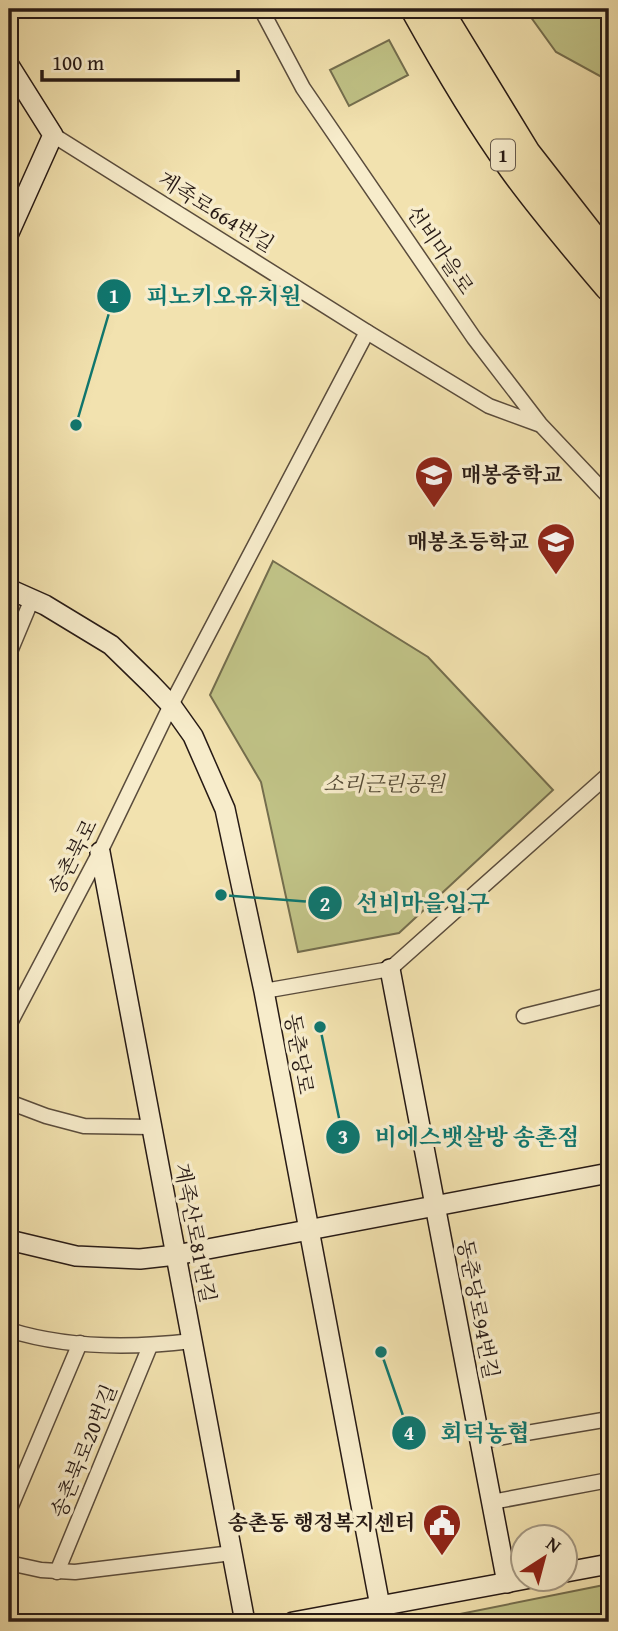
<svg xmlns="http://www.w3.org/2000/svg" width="618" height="1631" viewBox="0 0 618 1631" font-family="'Gentium Book Plus','Noto Serif KR',serif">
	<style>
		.green { fill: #c0c286; stroke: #746e4e; stroke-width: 2 }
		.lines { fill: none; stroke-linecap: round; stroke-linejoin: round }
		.street-casing { stroke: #5a4c3c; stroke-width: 17 }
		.secondary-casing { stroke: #271a15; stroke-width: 22 }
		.highway-casing { stroke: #271a15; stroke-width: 29 }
		.street { stroke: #f7eccb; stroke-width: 14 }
		.secondary { stroke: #f7eccb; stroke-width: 19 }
		.highway { stroke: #f2e2af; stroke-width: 26 }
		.labels { text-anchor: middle; stroke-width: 7; stroke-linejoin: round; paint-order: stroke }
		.shield { fill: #f7eccb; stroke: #65594c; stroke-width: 2 }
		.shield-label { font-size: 19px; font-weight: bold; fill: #271a15 }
		.street-label { font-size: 21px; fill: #271a15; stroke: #f7eccb }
		.poi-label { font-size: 21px; font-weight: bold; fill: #271a15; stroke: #f7eccb; text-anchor: end }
		.park-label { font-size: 21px; font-style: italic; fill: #554c37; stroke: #f7eccb }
		.leader { fill: none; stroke: #0f766e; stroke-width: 2.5 }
		.callout-dot { fill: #0f766e; stroke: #f7eccb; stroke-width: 2.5 }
		.mark-label { font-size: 21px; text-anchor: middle; font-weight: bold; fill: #fff }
		.callout-label { font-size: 23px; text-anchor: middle; font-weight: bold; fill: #0f766e; stroke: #f7eccb; stroke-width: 7; stroke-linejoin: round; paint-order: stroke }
	</style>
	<rect width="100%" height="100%" fill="#f2e2af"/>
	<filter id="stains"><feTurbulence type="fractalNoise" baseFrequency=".00286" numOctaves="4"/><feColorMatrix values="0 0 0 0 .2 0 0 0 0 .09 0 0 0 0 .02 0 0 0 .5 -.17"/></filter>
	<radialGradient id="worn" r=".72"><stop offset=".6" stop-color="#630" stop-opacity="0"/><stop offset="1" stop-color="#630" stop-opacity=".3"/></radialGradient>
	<g class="green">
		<path d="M525,9H609V81L556,52Z"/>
		<path d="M389,40L408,75L349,106L330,70Z"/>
		<path d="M273,561L428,657L553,790L399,933L298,952L261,782L210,695Z"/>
		<path d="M609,1584V1622H420Z"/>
	</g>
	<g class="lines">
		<defs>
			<g id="street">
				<path d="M261,9L303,88L474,338L540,424L609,497"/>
				<path d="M53,135L367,332L489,406L538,424"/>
				<path d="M9,654L32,599"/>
				<path d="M264,991L390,969L609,774"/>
				<path d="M524,1016L609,995"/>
				<path d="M9,1025L100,852L171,705L367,332"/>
				<path d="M9,1102L46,1116L84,1126L151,1127"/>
				<path d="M9,1330C66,1348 133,1348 192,1341"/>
				<path d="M480,1441L609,1419"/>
				<path d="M492,1502L609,1480"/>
				<path d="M9,1511L80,1343"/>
				<path d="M9,1563L41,1570L75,1572L232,1553"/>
				<path d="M57,1572L150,1346"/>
			</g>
			<g id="secondary">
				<path d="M9,65L53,135L9,233"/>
				<path d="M9,589L45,605L111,645L151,684L171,705L193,736L225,809L264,991L383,1622"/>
				<path d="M100,852L245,1622"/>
				<path d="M390,969L507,1583"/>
				<path d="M9,1240L76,1256L140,1259L176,1255L609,1173"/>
				<path d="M566,1572L609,1564"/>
				<path d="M293,1622L531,1578"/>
			</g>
			<g id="highway">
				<path d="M414,9C444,63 476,118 512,168C542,210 576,249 609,288"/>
				<path d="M439,9L527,153L609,258"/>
			</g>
		</defs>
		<use href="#street" class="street-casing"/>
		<use href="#secondary" class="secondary-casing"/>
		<use href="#highway" class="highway-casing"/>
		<use href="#street" class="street"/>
		<use href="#secondary" class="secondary"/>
		<use href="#highway" class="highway"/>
	</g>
	<defs>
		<symbol id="school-pin" viewBox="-11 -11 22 30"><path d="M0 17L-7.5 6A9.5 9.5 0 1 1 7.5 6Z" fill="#8f2418" stroke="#f7eccb"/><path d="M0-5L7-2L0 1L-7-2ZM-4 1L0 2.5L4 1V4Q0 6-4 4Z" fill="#fff"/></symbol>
		<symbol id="civic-pin" viewBox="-11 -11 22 30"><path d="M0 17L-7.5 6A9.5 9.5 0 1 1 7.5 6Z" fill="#8f2418" stroke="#f7eccb"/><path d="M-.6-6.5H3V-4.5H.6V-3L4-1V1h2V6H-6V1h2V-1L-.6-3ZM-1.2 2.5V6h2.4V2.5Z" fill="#fff"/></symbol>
	</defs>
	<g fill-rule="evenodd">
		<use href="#school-pin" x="412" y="453" width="44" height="60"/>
		<use href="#school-pin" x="534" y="520" width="44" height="60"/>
		<use href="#civic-pin" x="420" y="1501" width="44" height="60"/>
	</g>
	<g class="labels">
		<rect class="shield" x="491" y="139.5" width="24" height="31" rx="5"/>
		<g class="shield-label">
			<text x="503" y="162">1</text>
		</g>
		<g class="street-label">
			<text transform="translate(216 212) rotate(32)" y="7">계족로664번길</text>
			<text transform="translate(440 250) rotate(56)" y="7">선비마을로</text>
			<text transform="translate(73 857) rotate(-63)" y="7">송촌북로</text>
			<text transform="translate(299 1054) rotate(80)" y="7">동춘당로</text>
			<text transform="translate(195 1233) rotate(79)" y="7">계족산로81번길</text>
			<text transform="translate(478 1309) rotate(79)" y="7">동춘당로94번길</text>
			<text transform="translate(84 1451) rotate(-68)" y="7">송촌북로20번길</text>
		</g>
		<g class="poi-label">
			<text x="461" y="482" text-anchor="start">매봉중학교</text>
			<text x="529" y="549">매봉초등학교</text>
			<text x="415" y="1530">송촌동 행정복지센터</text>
		</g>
		<g class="park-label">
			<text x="384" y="791">소리근린공원</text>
		</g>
	</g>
	<path class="leader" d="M76 425L114 296M221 895L325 903M320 1027L343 1137M381 1352L409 1433"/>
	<g class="callout-dot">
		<circle cx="76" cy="425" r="7"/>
		<circle cx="221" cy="895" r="7"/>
		<circle cx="320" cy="1027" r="7"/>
		<circle cx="381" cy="1352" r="7"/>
		<circle cx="114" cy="296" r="18"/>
		<circle cx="325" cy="903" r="18"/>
		<circle cx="343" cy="1137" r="18"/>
		<circle cx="409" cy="1433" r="18"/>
	</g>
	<g class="mark-label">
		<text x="114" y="303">1</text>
		<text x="325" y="911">2</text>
		<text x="343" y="1144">3</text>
		<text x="409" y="1440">4</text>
	</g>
	<g class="callout-label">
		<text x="224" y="304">피노키오유치원</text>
		<text x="423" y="911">선비마을입구</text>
		<text x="477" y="1145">비에스뱃살방 송촌점</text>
		<text x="485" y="1441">회덕농협</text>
	</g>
	<rect width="618" height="1631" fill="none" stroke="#f2e2af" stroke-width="35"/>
	<rect x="10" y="10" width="597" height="1610" fill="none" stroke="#271a15" stroke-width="3.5"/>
	<rect x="18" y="18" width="583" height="1596" fill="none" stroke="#271a15" stroke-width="2"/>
	<g transform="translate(544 1558) rotate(36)"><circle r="33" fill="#f7eccb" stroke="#a49882" stroke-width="2"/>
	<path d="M0-5L12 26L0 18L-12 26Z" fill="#8f2418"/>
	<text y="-10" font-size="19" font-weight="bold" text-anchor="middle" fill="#271a15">N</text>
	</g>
	<path d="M42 70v10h196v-10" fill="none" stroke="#271a15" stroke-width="3.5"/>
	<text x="52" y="70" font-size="21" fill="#271a15" stroke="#f7eccb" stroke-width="5" paint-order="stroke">100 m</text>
	<rect width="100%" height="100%" filter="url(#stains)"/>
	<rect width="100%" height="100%" fill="url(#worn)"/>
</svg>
